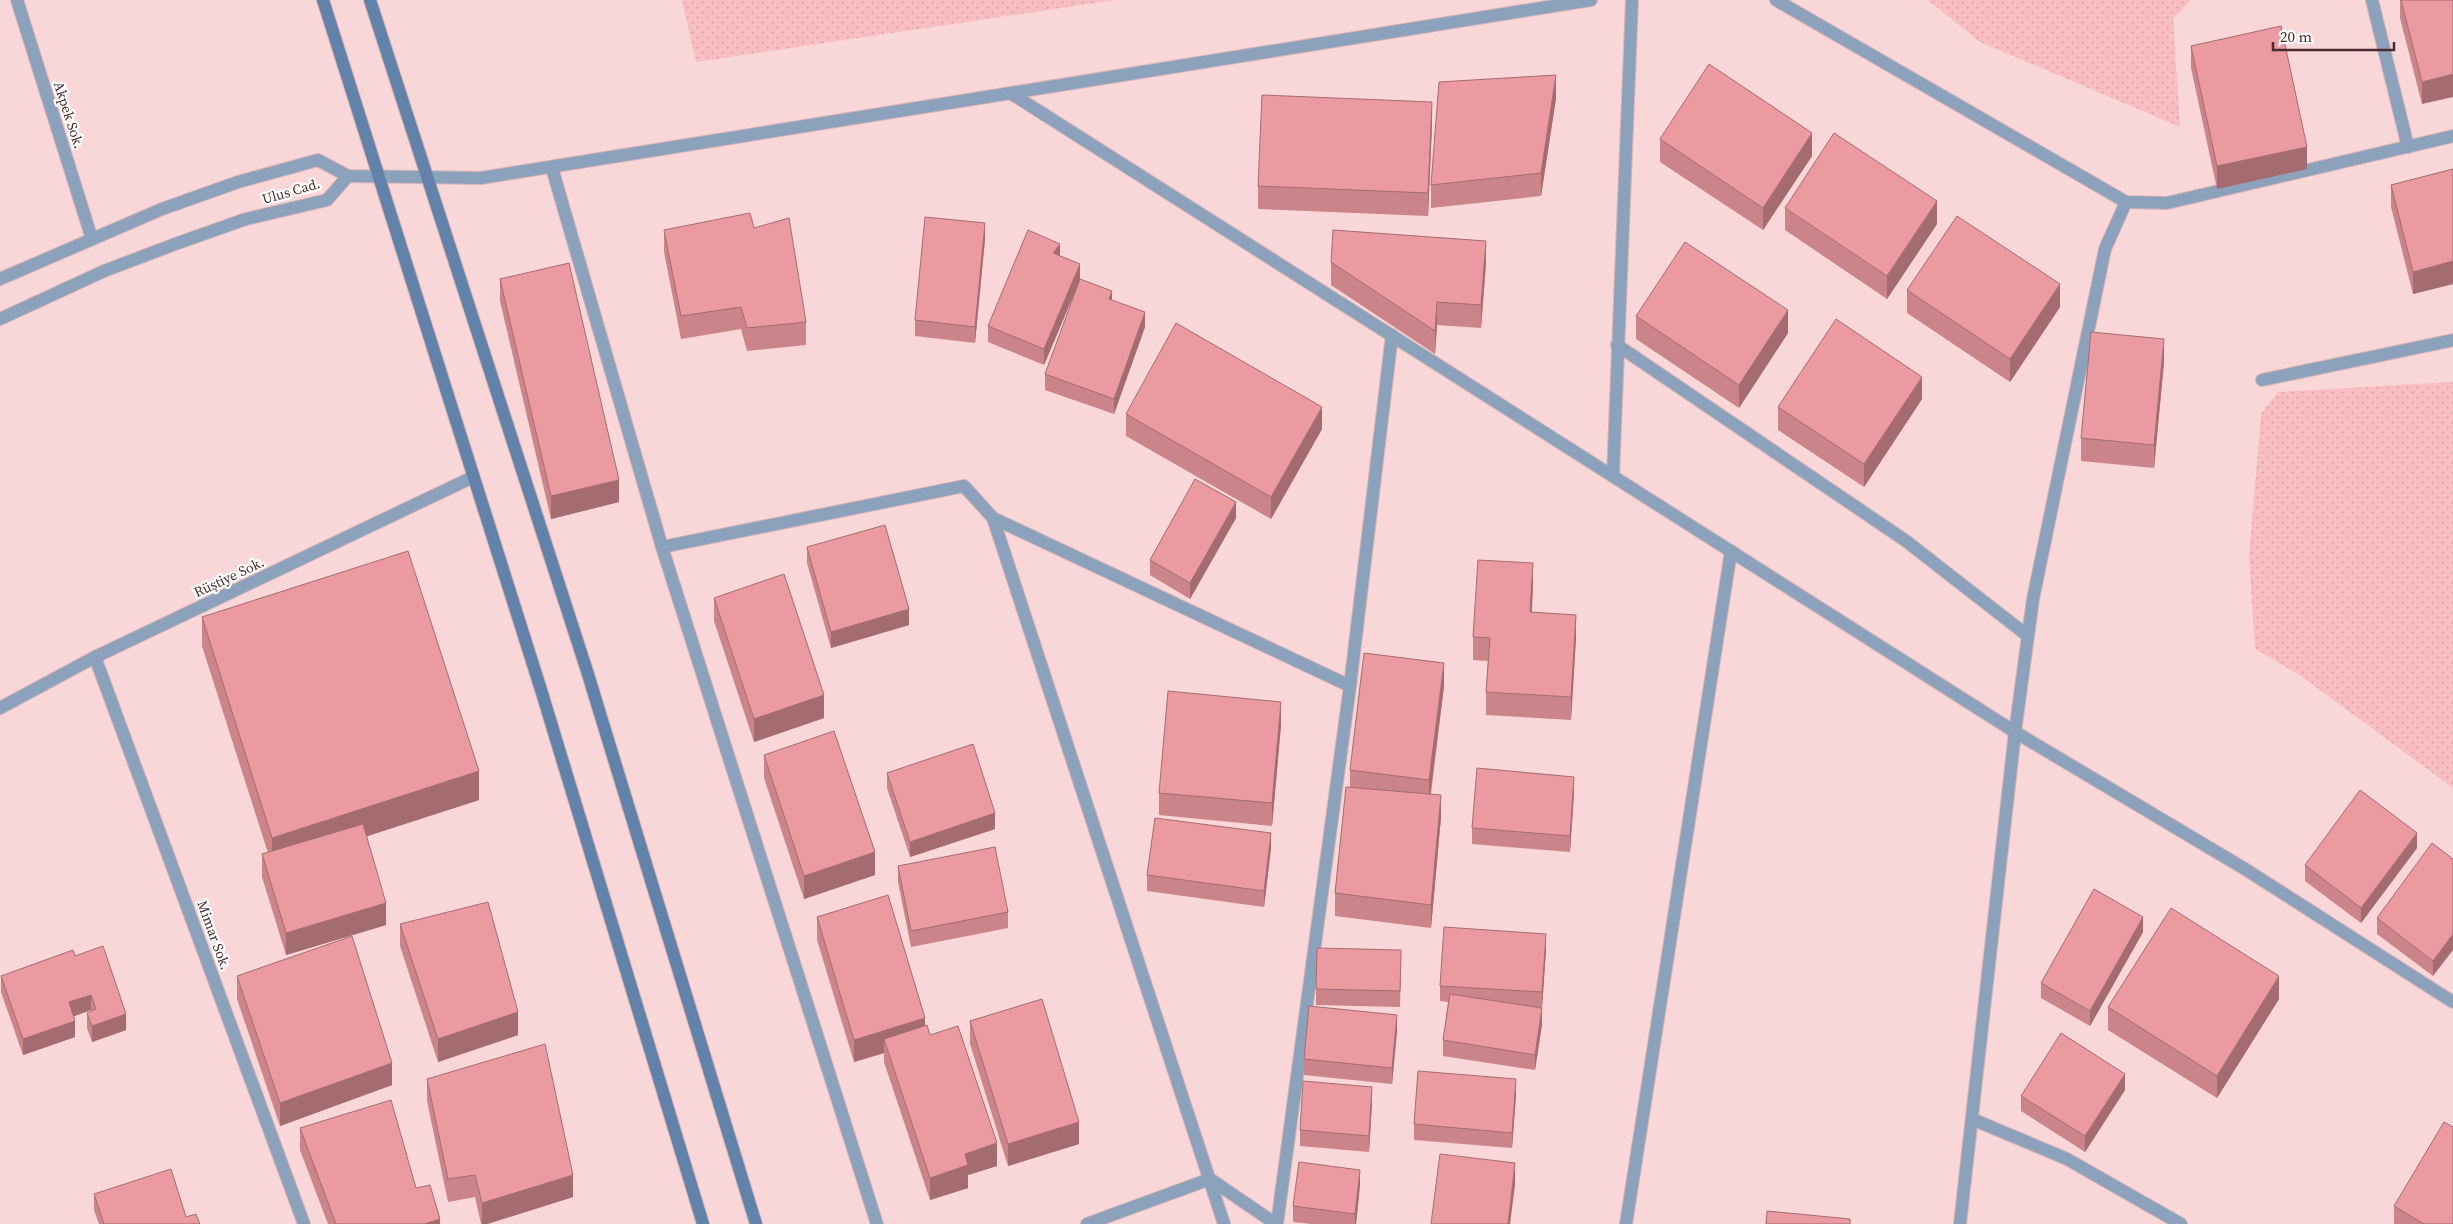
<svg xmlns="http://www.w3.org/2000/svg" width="2453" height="1224" viewBox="0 0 2453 1224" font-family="'Source Serif 4',serif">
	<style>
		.grass { fill: url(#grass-dots) }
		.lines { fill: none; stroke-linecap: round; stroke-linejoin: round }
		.service-casing { stroke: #d6b4b6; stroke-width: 14 }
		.minor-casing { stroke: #d6b4b6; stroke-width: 14 }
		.tertiary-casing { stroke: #d6b4b6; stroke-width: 14 }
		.secondary-casing { stroke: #d6b4b6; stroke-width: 14 }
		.service { stroke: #8ca1bc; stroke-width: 12 }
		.minor { stroke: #8ca1bc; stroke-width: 12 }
		.tertiary { stroke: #8ca1bc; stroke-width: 12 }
		.secondary { stroke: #6382a9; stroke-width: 12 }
		.wall { fill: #ca848a }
		.shaded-wall { fill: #a46c71 }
		.building { fill: #eb9aa1; stroke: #a46c71 }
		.labels { text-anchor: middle; stroke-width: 4.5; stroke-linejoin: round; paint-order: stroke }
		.street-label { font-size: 14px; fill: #4b2b2d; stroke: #fff }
	</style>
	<defs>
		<pattern id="grass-dots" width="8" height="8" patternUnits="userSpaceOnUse" patternTransform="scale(1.25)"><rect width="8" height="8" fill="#f9bec2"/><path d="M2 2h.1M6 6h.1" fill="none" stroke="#d7a3a7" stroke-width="1.8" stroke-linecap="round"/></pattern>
	</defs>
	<rect width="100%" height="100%" fill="#f9d6d8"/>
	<g class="grass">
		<path d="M682,0H1115L696,62Z"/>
		<path d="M1928,0H2191L2173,19L2180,127L1980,42Z"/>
		<path d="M2453,382V788L2301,676L2255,649L2249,556L2261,414L2278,392Z"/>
	</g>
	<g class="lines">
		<defs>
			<path id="service" d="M1972,1119L2067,1159L2181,1224"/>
			<g id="minor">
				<path d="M17,0L92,239"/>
				<path d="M1012,94L2015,732L2245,869L2453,1002"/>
				<path d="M552,168L662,547L877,1224"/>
				<path d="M1617,345L1906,541L2028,636"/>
				<path d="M2262,380L2453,340"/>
				<path d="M1613,476L1632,0"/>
				<path d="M993,518L1224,1224"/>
				<path d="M662,547L964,486L993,518L1350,686"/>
				<path d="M95,657L304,1224"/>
				<path d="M0,708L95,657L473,477"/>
				<path d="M1087,1224L1210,1179L1276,1224"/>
				<path d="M1277,1224L1350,686L1392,335"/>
				<path d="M1626,1224L1731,551"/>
				<path d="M1960,1224L2015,732L2033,599L2105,249L2126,202"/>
			</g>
			<g id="tertiary">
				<path d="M1776,0L2126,202L2167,203L2453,136"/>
				<path d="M2372,0L2408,147"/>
				<path d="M0,279L162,209L238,182L318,160L348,176L481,178L1591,0"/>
				<path d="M0,319L104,271L178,243L246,219L327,200L348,176"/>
			</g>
			<g id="secondary">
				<path d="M323,0L542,693L703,1224"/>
				<path d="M370,0L587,671L756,1224"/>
			</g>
		</defs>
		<use href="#service" class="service-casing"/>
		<use href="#minor" class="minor-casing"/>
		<use href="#tertiary" class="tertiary-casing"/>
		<use href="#secondary" class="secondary-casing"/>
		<use href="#service" class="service"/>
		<use href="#minor" class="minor"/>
		<use href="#tertiary" class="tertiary"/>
		<use href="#secondary" class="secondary"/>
	</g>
	<g class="wall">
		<path d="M2400,0H2453L2422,104L2400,18Z"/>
		<path d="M2191,46L2307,169L2217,189L2191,68Z"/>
		<path d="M1556,98L1541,196L1431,208V185Z"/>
		<path d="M1432,125L1428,216L1258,209V186Z"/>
		<path d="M1660,139L1812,156L1763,230L1660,162Z"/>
		<path d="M2453,169V284L2413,294L2391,207V185Z"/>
		<path d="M1785,208L1937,224L1887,299L1785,230Z"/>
		<path d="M754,228L806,322V345L747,351L741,329L681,339L664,252V230Z"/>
		<path d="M985,239L975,343L915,336V320Z"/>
		<path d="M1060,256L1080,280L1044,365L988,342V326Z"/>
		<path d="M1331,262L1486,263L1481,328L1437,325L1435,354L1331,285Z"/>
		<path d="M500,279L619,502L551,519L500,301Z"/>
		<path d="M1907,290L2060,307L2010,382L1907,313Z"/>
		<path d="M1112,300L1145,327L1114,414L1045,390V374Z"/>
		<path d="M1636,316L1788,333L1739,408L1636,339Z"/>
		<path d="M2164,362L2154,468L2081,461V438Z"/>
		<path d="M1922,399L1864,487L1778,430V407Z"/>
		<path d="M1126,414L1322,429L1271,519L1126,436Z"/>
		<path d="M1236,518L1190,599L1150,575V560Z"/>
		<path d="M807,547L909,625L831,648L807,563Z"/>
		<path d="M1533,586L1532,612L1576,638L1571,720L1486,715V692L1488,661L1473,660V637Z"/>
		<path d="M714,598L824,718L754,742L714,621Z"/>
		<path d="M202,617L479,800L367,836L386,925L286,955L262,877V854L268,853L202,646Z"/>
		<path d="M1444,686L1431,794L1441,817L1431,928L1335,916V893L1350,787V770Z"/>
		<path d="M1281,725L1272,826L1159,815V793Z"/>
		<path d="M764,755L875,875L804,899L764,778Z"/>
		<path d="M887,773L995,829L910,857L887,788Z"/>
		<path d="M1574,793L1570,852L1472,844V828Z"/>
		<path d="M1271,848L1264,907L1147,891V875Z"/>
		<path d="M2417,848L2361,923L2305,881V865Z"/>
		<path d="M2453,859L2433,976L2377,934V918Z"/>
		<path d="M898,866L1008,912V928L911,947L898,882Z"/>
		<path d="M817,917L925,1026L930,1035L997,1166L968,1175V1188L930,1200L884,1062V1053L854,1062L817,940Z"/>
		<path d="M400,924L518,1035L438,1062L400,946Z"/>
		<path d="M2143,932L2090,1026L2041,998V983Z"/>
		<path d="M1546,950L1542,1008L1537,1007L1542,1024L1535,1070L1443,1056V1040L1448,1002L1440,1001V986Z"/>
		<path d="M75,956L126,1030L92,1042L87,1028V1013L91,1011V1010L74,1016L75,1037L23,1055L1,992V976Z"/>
		<path d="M1401,965L1400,1007L1316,1005V989Z"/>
		<path d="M237,976L392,1085L280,1126L237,999Z"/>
		<path d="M2279,999L2217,1098L2108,1030V1007Z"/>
		<path d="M970,1021L1079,1144L1008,1166L970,1044Z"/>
		<path d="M1397,1031L1392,1084L1304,1075V1059Z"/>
		<path d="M427,1079L573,1197L487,1224H481L475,1197L448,1202L427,1101Z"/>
		<path d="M2125,1090L2085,1152L2021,1111V1096Z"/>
		<path d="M1516,1095L1512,1148L1414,1140V1124Z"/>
		<path d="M1372,1103L1369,1152L1300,1146V1130Z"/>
		<path d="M300,1128L416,1188L440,1224H328L300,1150Z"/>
		<path d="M1360,1185L1356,1224H1311L1293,1222V1206Z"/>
		<path d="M94,1194L186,1217L200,1224H99L94,1210Z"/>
		<path d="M2394,1206L2453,1224H2394Z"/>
	</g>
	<g class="shaded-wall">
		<path d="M2453,74V97L2422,104V82Z"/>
		<path d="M1556,75V98L1541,196V173Z"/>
		<path d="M1432,102V125L1428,216V193Z"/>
		<path d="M1812,133V156L1763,230V208Z"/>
		<path d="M2307,147V169L2217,189V166Z"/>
		<path d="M1937,201V224L1887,299V276Z"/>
		<path d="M985,223V239L975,343V327Z"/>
		<path d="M1486,241V263L1481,328V305Z"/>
		<path d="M1060,244V259L1053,253Z"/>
		<path d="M2453,261V284L2413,294V272Z"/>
		<path d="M1080,264V280L1044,365V349Z"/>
		<path d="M2060,284V307L2010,382V359Z"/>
		<path d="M1112,291V307L1109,299Z"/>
		<path d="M1437,302V325L1435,354V331Z"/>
		<path d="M1788,310V333L1739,408V385Z"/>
		<path d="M1145,312V327L1114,414V399Z"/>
		<path d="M2164,339V362L2154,468V445Z"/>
		<path d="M1922,377V399L1864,487V464Z"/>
		<path d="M1322,407V429L1271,519V497Z"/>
		<path d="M619,480V502L551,519V496Z"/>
		<path d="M1236,502V518L1190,599V583Z"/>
		<path d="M1533,563V586L1530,635V612Z"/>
		<path d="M909,609V625L831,648V632Z"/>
		<path d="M1576,615V638L1571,720V697Z"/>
		<path d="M1444,663V686L1429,803V780Z"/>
		<path d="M824,695V718L754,742V719Z"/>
		<path d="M1281,702V725L1272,826V803Z"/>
		<path d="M479,771V800L272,867V838Z"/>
		<path d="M1574,777V793L1570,852V836Z"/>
		<path d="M1441,795V817L1431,928V905Z"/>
		<path d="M995,813V829L910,857V842Z"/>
		<path d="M1271,833V848L1264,907V891Z"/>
		<path d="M2417,833V848L2361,923V908Z"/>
		<path d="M875,852V875L804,899V876Z"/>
		<path d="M386,903V925L286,955V933Z"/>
		<path d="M2143,917V932L2090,1026V1011Z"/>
		<path d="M1546,934V950L1542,1008V992Z"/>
		<path d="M2453,934V950L2433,976V961Z"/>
		<path d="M2279,976V999L2217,1098V1076Z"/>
		<path d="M91,995V1010L69,1018V1002Z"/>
		<path d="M1542,1008V1024L1535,1070V1055Z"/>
		<path d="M518,1012V1035L438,1062V1039Z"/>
		<path d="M126,1014V1030L92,1042V1026Z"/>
		<path d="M1397,1015V1031L1392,1084V1068Z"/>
		<path d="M925,1018V1040L884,1039V1053L854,1062V1040Z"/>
		<path d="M75,1021V1037L23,1055V1039Z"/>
		<path d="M392,1063V1085L280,1126V1103Z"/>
		<path d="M2125,1074V1090L2085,1152V1136Z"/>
		<path d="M1516,1079V1095L1512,1148V1133Z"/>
		<path d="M1372,1087V1103L1369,1152V1136Z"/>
		<path d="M1079,1122V1144L1008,1166V1144Z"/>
		<path d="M997,1143V1166L968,1175V1188L930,1200V1178L965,1154Z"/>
		<path d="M1515,1163V1185L1510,1224H1508Z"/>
		<path d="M1360,1170V1185L1356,1224H1355V1214Z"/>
		<path d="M573,1175V1197L487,1224H482V1203Z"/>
		<path d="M440,1219V1224H424Z"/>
	</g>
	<g class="building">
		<path d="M2401,0H2453V74L2422,82Z"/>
		<path d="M2281,26L2307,147L2217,166L2191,46Z"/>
		<path d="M1709,64L1812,133L1763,208L1660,139Z"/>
		<path d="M1556,75L1541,173L1431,185L1439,82Z"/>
		<path d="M1262,95L1432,102L1428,193L1258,186Z"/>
		<path d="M1834,133L1937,201L1887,276L1785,208Z"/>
		<path d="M2453,169V261L2413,272L2391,185Z"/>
		<path d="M750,213L754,228L789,218L806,322L747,328L741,307L681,316L664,230Z"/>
		<path d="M1957,216L2060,284L2010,359L1907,290Z"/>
		<path d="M925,217L985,223L975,327L915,320Z"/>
		<path d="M1028,230L1060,244L1053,253L1080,264L1044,349L988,326Z"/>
		<path d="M1333,230L1486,241L1481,305L1437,302L1435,331L1331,262Z"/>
		<path d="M1685,242L1788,310L1739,385L1636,316Z"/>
		<path d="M569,263L619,480L551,496L500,279Z"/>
		<path d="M1080,279L1112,291L1109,299L1145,312L1114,399L1045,374Z"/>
		<path d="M1836,319L1922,377L1864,464L1778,407Z"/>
		<path d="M1176,323L1322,407L1271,497L1126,414Z"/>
		<path d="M2091,332L2164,339L2154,445L2081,438Z"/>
		<path d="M1195,479L1236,502L1190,583L1150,560Z"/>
		<path d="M885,525L909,609L831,632L807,547Z"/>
		<path d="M408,551L479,771L272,838L202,617Z"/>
		<path d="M1478,560L1533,563L1530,612L1576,615L1571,697L1486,692L1490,638L1473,637Z"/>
		<path d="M784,574L824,695L754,719L714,598Z"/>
		<path d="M1364,653L1444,663L1429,780L1350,770Z"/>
		<path d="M1168,691L1281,702L1272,803L1159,793Z"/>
		<path d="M834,731L875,852L804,876L764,755Z"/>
		<path d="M973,744L995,813L910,842L887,773Z"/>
		<path d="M1477,768L1574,777L1570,836L1472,828Z"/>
		<path d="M1346,787L1441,795L1431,905L1335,893Z"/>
		<path d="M2360,790L2417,833L2361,908L2305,865Z"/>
		<path d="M1155,818L1271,833L1264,891L1147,875Z"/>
		<path d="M363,824L386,903L286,933L262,854Z"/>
		<path d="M2432,843L2453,859V934L2433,961L2377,918Z"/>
		<path d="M995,847L1008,912L911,931L898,866Z"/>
		<path d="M2094,889L2143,917L2090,1011L2041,983Z"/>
		<path d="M888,895L925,1018L854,1040L817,917Z"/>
		<path d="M488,902L518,1012L438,1039L400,924Z"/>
		<path d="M2171,908L2279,976L2217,1076L2108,1007Z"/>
		<path d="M1444,927L1546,934L1542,992L1440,986Z"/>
		<path d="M352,936L392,1063L280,1103L237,976Z"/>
		<path d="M103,946L126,1014L92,1026L87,1013L96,1009L91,995L69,1002L75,1021L23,1039L1,976L73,950L75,956Z"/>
		<path d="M1317,948L1401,950L1400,991L1316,989Z"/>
		<path d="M1450,994L1542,1008L1535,1055L1443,1040Z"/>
		<path d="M1042,999L1079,1122L1008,1144L970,1021Z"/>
		<path d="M1309,1006L1397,1015L1392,1068L1304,1059Z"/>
		<path d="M927,1025L930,1035L958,1026L997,1143L965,1154L968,1165L930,1178L884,1039Z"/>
		<path d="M2061,1033L2125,1074L2085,1136L2021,1096Z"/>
		<path d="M545,1044L573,1175L482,1203L475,1175L448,1179L427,1079Z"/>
		<path d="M1418,1071L1516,1079L1512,1133L1414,1124Z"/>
		<path d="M1303,1081L1372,1087L1369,1136L1300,1130Z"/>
		<path d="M391,1100L416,1188L430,1185L440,1219L424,1224H336L300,1128Z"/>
		<path d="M2444,1122L2453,1127V1224H2424L2394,1206Z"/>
		<path d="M1440,1154L1515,1163L1508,1224H1431Z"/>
		<path d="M1299,1162L1360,1170L1355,1214L1293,1206Z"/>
		<path d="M171,1169L186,1217L196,1214L200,1224H104L94,1194Z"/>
		<path d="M1767,1211L1850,1219V1224H1766Z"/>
	</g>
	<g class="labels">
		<g class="street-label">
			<text transform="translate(69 115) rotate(72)" y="5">Akpek Sok.</text>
			<text transform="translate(291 191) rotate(-16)" y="5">Ulus Cad.</text>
			<text transform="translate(229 577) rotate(-25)" y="5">Rüştiye Sok.</text>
			<text transform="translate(214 935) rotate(70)" y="5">Mimar Sok.</text>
		</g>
	</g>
	<path d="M2273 42v8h121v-8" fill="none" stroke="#4b2b2d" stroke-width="2.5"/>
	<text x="2280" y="42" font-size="15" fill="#4b2b2d" stroke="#ffffff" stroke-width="4" paint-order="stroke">20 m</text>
</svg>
